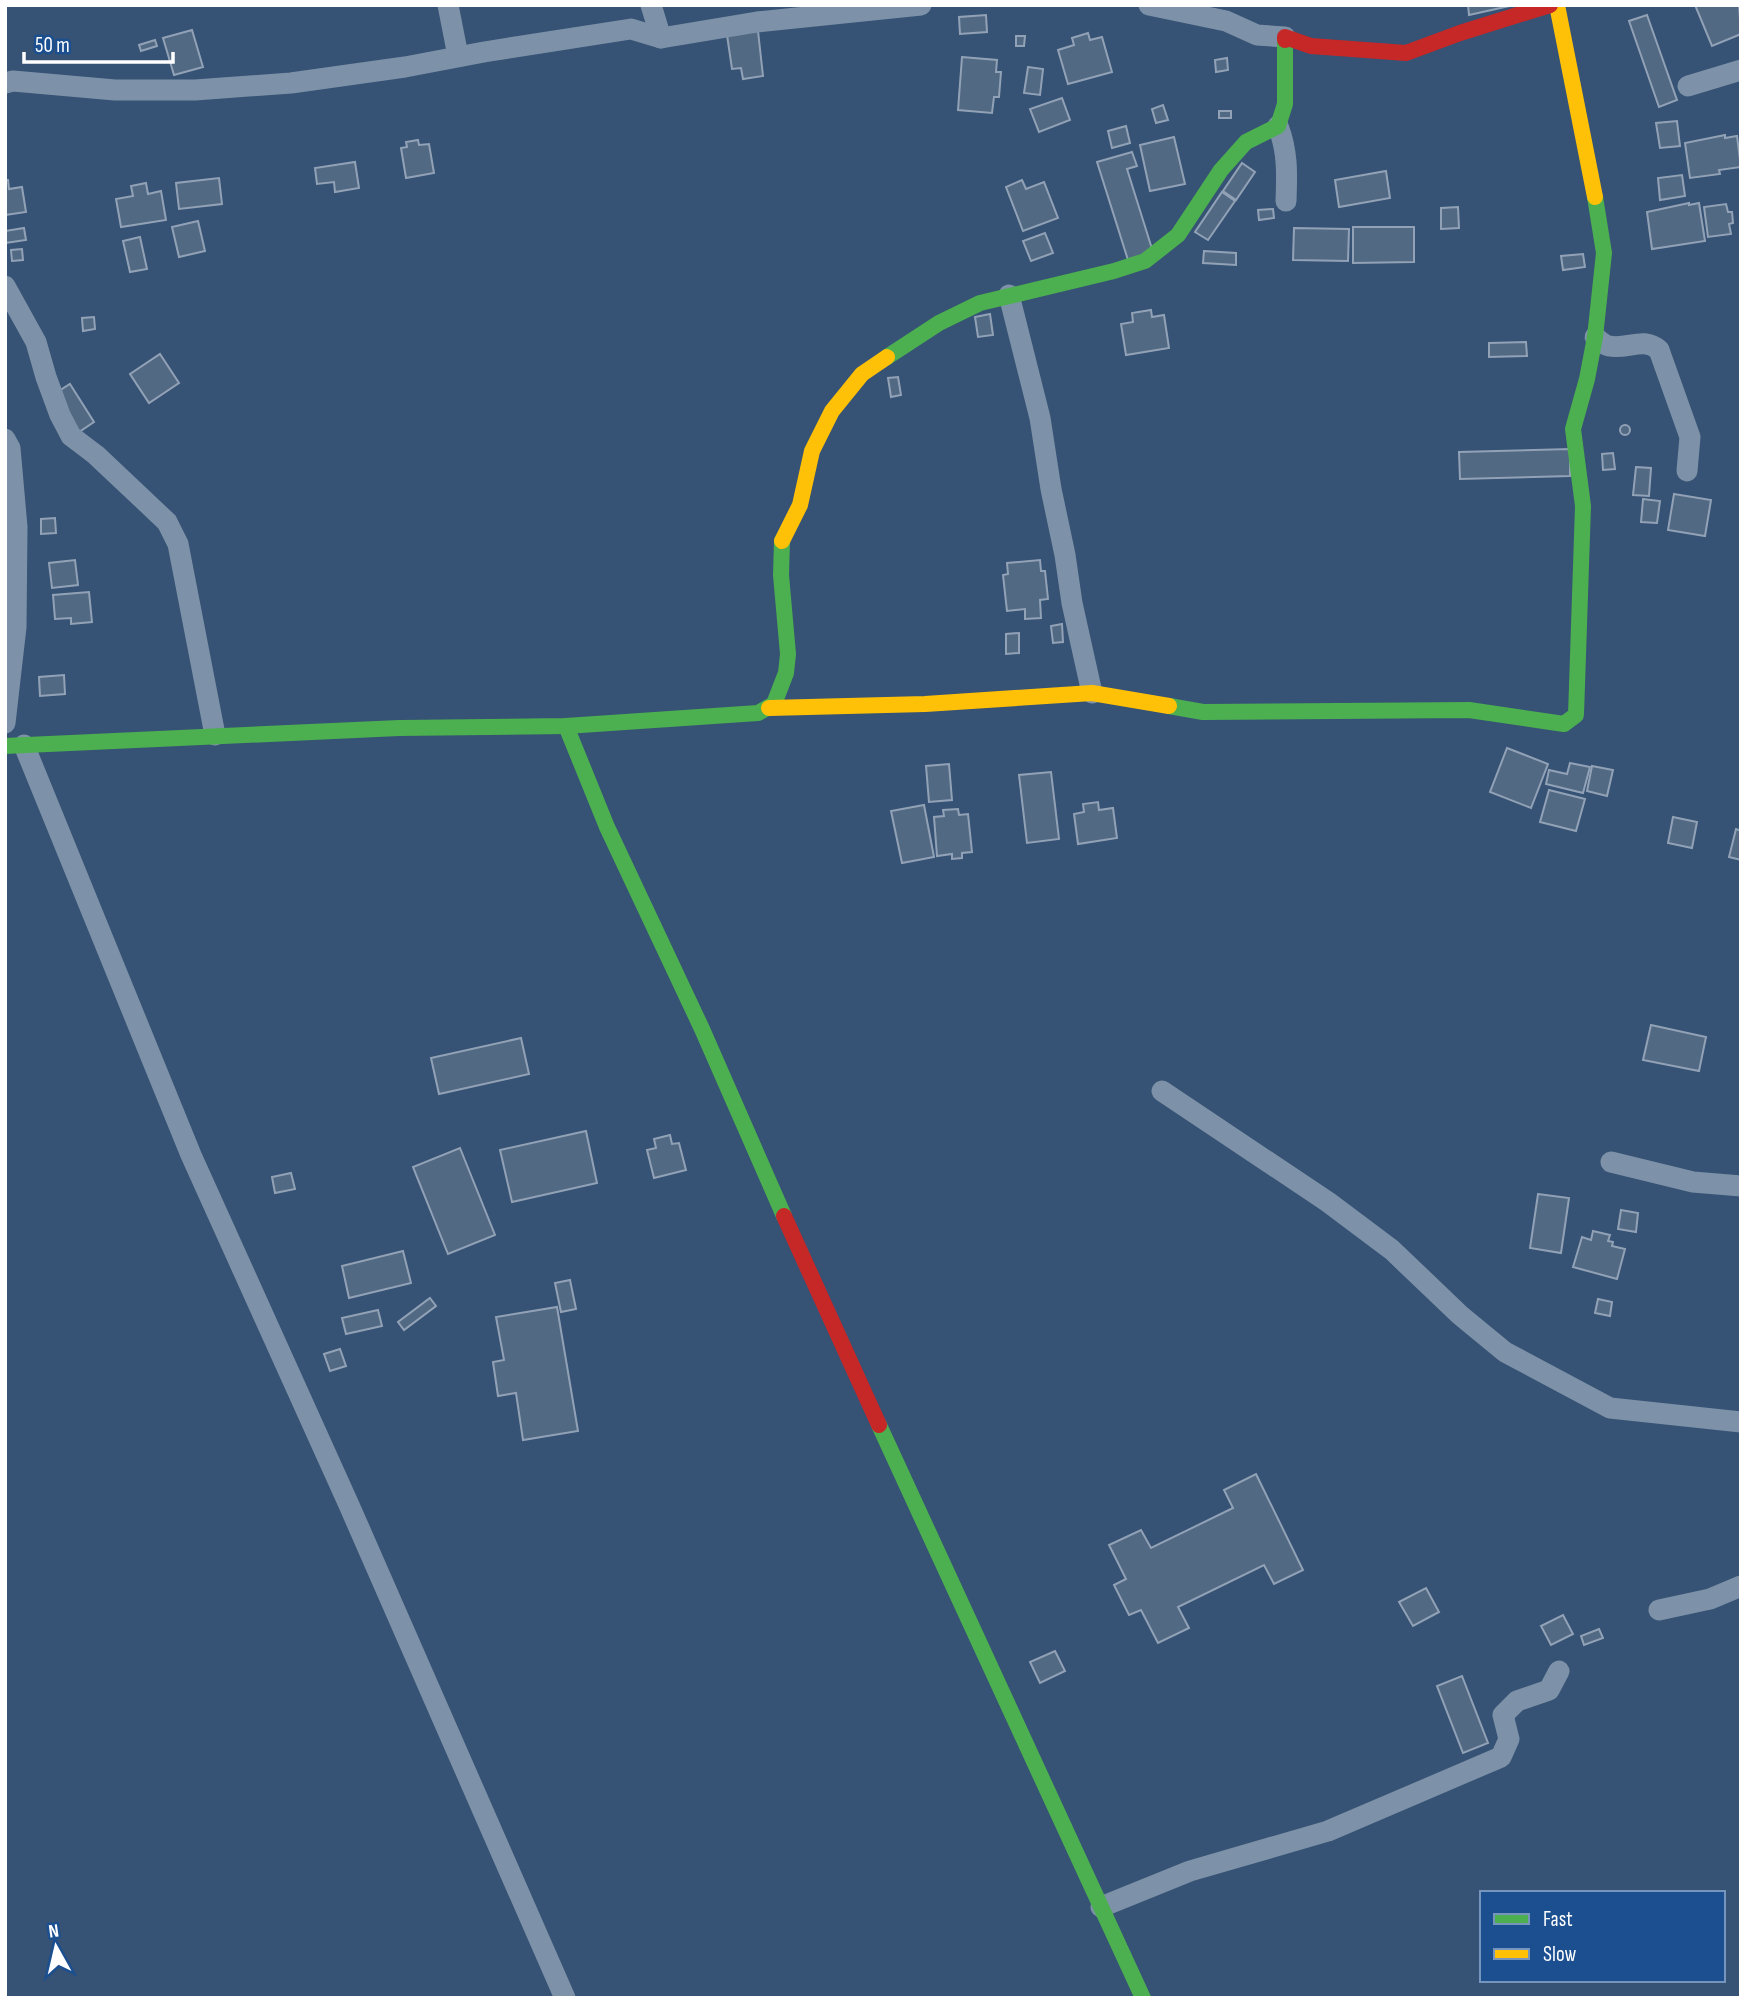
<svg xmlns="http://www.w3.org/2000/svg" width="1746" height="2003" viewBox="0 0 1746 2003" font-family="'Sofia Sans Condensed',sans-serif">
	<style>
		.building { fill: #526984; stroke: #92a2b6; stroke-width: 2 }
		.lines { fill: none; stroke-linecap: round; stroke-linejoin: round }
		.street { stroke: #7d92a8; stroke-width: 21 }
		.fast { stroke: #4caf50; stroke-width: 16 }
		.slow { stroke: #ffc107; stroke-width: 16 }
		.jam { stroke: #c62828; stroke-width: 16 }
	</style>
	<rect width="100%" height="100%" fill="#365274"/>
	<g class="building">
		<path d="M1468,5H1514L1469,15Z"/>
		<path d="M1695,5H1739L1741,34L1712,46Z"/>
		<path d="M986,15L987,32L960,34L959,17Z"/>
		<path d="M1647,15L1677,100L1659,107L1629,21Z"/>
		<path d="M192,30L203,67L174,75L163,38Z"/>
		<path d="M758,31L763,76L743,79L741,68L732,69L727,35Z"/>
		<path d="M1088,33L1090,40L1102,37L1112,72L1068,84L1058,50L1074,45L1072,38Z"/>
		<path d="M1016,36H1025L1024,46H1016Z"/>
		<path d="M155,40L157,46L141,51L139,45Z"/>
		<path d="M962,57L997,60L996,72H1001L999,97H994L992,113L958,110Z"/>
		<path d="M1227,58L1228,70L1216,72L1215,60Z"/>
		<path d="M1028,67L1043,69L1040,95L1024,93Z"/>
		<path d="M1062,98L1070,120L1039,132L1030,109Z"/>
		<path d="M1163,105L1168,120L1156,123L1152,109Z"/>
		<rect x="1219" y="111" width="12" height="7"/>
		<path d="M1677,121L1680,146L1660,148L1656,123Z"/>
		<path d="M1126,126L1130,143L1112,148L1108,131Z"/>
		<path d="M1725,135V138L1737,136L1741,167L1719,170L1720,174L1690,178L1685,143Z"/>
		<path d="M1174,137L1185,184L1150,191L1140,145Z"/>
		<path d="M418,140L419,145L429,144L434,173L406,178L401,148L407,147L406,142Z"/>
		<path d="M1132,152L1137,166L1127,169L1153,252L1128,260L1097,162Z"/>
		<path d="M355,162L359,188L335,192L334,182L317,184L315,168Z"/>
		<path d="M1242,163L1255,172L1236,200L1223,191Z"/>
		<path d="M1386,171L1390,198L1339,207L1335,180Z"/>
		<path d="M1682,175L1685,196L1660,200L1658,178Z"/>
		<path d="M219,178L222,204L179,209L176,183Z"/>
		<path d="M5,180H8L9,189L22,187L26,212L5,215Z"/>
		<path d="M1022,180L1026,189L1044,182L1058,218L1023,231L1006,187Z"/>
		<path d="M146,183L148,194L161,191L166,220L121,227L116,199L133,196L131,186Z"/>
		<path d="M1222,192L1235,201L1208,240L1195,232Z"/>
		<path d="M1689,203V205L1699,203L1705,241L1652,249L1647,212Z"/>
		<path d="M1726,204L1728,212H1732L1733,223L1729,224L1731,234L1708,237L1704,207Z"/>
		<path d="M1458,207L1459,228L1441,229V208Z"/>
		<path d="M1273,209L1274,218L1259,220L1258,210Z"/>
		<path d="M198,221L205,251L179,257L172,227Z"/>
		<path d="M1353,227H1414V262L1353,263Z"/>
		<path d="M24,228L26,240L5,243V231Z"/>
		<path d="M1294,228L1349,229L1348,261L1293,260Z"/>
		<path d="M1045,233L1053,253L1031,261L1023,241Z"/>
		<path d="M140,237L147,269L130,272L123,241Z"/>
		<path d="M22,249L23,260L12,261L11,250Z"/>
		<path d="M1204,251L1236,253V265L1203,263Z"/>
		<path d="M1583,254L1585,267L1563,270L1561,256Z"/>
		<path d="M1151,310L1152,317L1164,315L1169,348L1126,355L1121,324L1133,322L1132,313Z"/>
		<path d="M990,314L993,335L978,337L975,317Z"/>
		<path d="M94,317L95,329L83,331L82,318Z"/>
		<path d="M1526,342L1527,356L1489,357V343Z"/>
		<path d="M160,354L179,383L149,403L130,374Z"/>
		<path d="M898,377L901,395L891,397L888,378Z"/>
		<path d="M70,384L94,422L79,432L54,394Z"/>
		<circle cx="1625" cy="430" r="5"/>
		<path d="M1570,449V476L1460,479L1459,452Z"/>
		<path d="M1613,453L1615,469L1603,470L1602,454Z"/>
		<path d="M1636,467L1651,468L1649,496L1633,495Z"/>
		<path d="M1674,494L1711,500L1705,536L1668,530Z"/>
		<path d="M1643,499L1660,501L1657,523L1641,522Z"/>
		<path d="M55,518L56,533L41,534V519Z"/>
		<path d="M75,560L78,585L52,588L49,563Z"/>
		<path d="M1040,560L1041,571H1045L1048,599L1040,600L1041,618L1025,619V609L1007,611L1003,575L1008,574L1007,563Z"/>
		<path d="M89,592L92,622L71,624V618L55,619L53,595Z"/>
		<path d="M1062,624L1063,642L1053,643L1051,626Z"/>
		<path d="M1019,633V653L1006,654V634Z"/>
		<path d="M64,675L65,694L40,696L39,677Z"/>
		<path d="M1507,748L1548,764L1531,808L1490,792Z"/>
		<path d="M1570,763L1590,767L1583,793L1546,784L1549,770L1567,774Z"/>
		<path d="M949,764L952,800L929,802L926,766Z"/>
		<path d="M1592,766L1613,770L1607,796L1587,791Z"/>
		<path d="M1051,772L1059,839L1027,843L1019,775Z"/>
		<path d="M1549,790L1585,799L1576,831L1540,822Z"/>
		<path d="M1098,802L1099,810L1113,808L1117,838L1078,844L1074,814L1084,812L1083,804Z"/>
		<path d="M924,805L934,857L902,863L891,811Z"/>
		<path d="M958,809L959,815L968,814L972,852L962,853V858L952,859V854L937,856L934,817L944,816L943,810Z"/>
		<path d="M1673,817L1697,822L1692,848L1668,843Z"/>
		<path d="M1736,829L1741,831V860L1729,857Z"/>
		<path d="M1651,1025L1706,1037L1699,1071L1643,1060Z"/>
		<path d="M521,1038L529,1074L439,1094L431,1058Z"/>
		<path d="M586,1131L597,1183L512,1202L500,1150Z"/>
		<path d="M670,1135L672,1144L679,1143L686,1170L654,1178L647,1150L656,1148L654,1139Z"/>
		<path d="M460,1148L495,1235L448,1254L413,1167Z"/>
		<path d="M291,1173L295,1189L275,1193L272,1177Z"/>
		<path d="M1538,1194L1569,1198L1561,1253L1530,1248Z"/>
		<path d="M1621,1210L1638,1213L1636,1232L1618,1229Z"/>
		<path d="M1593,1231L1610,1235L1608,1241L1613,1242L1612,1246L1625,1249L1617,1279L1573,1267L1582,1237L1591,1240Z"/>
		<path d="M403,1251L411,1283L349,1298L342,1266Z"/>
		<path d="M570,1280L576,1309L561,1312L555,1283Z"/>
		<path d="M430,1298L436,1306L404,1330L398,1322Z"/>
		<path d="M1598,1299L1612,1302L1610,1316L1595,1313Z"/>
		<path d="M557,1307L578,1431L523,1440L516,1393L498,1396L493,1362L504,1360L496,1317Z"/>
		<path d="M378,1310L382,1326L346,1334L342,1318Z"/>
		<path d="M340,1349L346,1366L330,1371L324,1354Z"/>
		<path d="M1256,1474L1303,1570L1274,1584L1264,1565L1178,1607L1189,1628L1158,1643L1141,1610L1129,1615L1114,1585L1126,1579L1109,1545L1141,1530L1151,1548L1233,1508L1224,1490Z"/>
		<path d="M1426,1588L1439,1612L1413,1626L1399,1602Z"/>
		<path d="M1563,1615L1573,1634L1551,1645L1541,1626Z"/>
		<path d="M1599,1629L1603,1638L1584,1645L1581,1636Z"/>
		<path d="M1055,1651L1065,1671L1040,1683L1030,1662Z"/>
		<path d="M1462,1676L1488,1743L1463,1753L1437,1686Z"/>
	</g>
	<g class="lines">
		<g class="street">
			<path d="M448,5L458,56"/>
			<path d="M651,5L661,38"/>
			<path d="M1149,5L1226,21L1257,35L1285,37"/>
			<path d="M5,83L13,81L115,90H195L291,83L405,67L484,52L631,29L661,38L757,22L921,5"/>
			<path d="M1688,86L1741,70"/>
			<path d="M1278,126C1288,152 1287,174 1286,201"/>
			<path d="M5,286L36,342L46,377L60,415L71,436L96,455L167,522L178,544L215,735"/>
			<path d="M1009,295L1040,418L1051,489L1065,555L1072,603L1092,693"/>
			<path d="M1595,337C1599,340 1604,345 1609,346C1628,350 1643,336 1659,350L1690,437L1687,471"/>
			<path d="M5,439L10,448L17,527L16,627L5,723"/>
			<path d="M24,745L191,1155L349,1505L565,1998"/>
			<path d="M1162,1091L1328,1202L1392,1250L1460,1315L1505,1352L1610,1408L1741,1422"/>
			<path d="M1611,1162L1693,1182L1741,1186"/>
			<path d="M1659,1610L1710,1599L1741,1586"/>
			<path d="M1101,1907L1190,1871L1328,1831L1501,1757L1509,1739L1503,1715L1517,1701L1549,1690L1559,1671"/>
		</g>
		<g class="fast">
			<path d="M887,357L939,323L980,303L1114,271L1145,261L1178,235L1221,170L1246,142L1278,126L1285,104V40"/>
			<path d="M1169,706L1203,712L1469,710L1564,724L1576,715L1583,506L1573,429L1587,379L1595,337L1604,253L1595,197"/>
			<path d="M566,726L607,827L702,1029L784,1216"/>
			<path d="M5,746L399,728L566,726L758,713L774,704L786,673L788,654L781,575L782,541"/>
			<path d="M879,1425L1143,1998"/>
		</g>
		<g class="slow">
			<path d="M1557,5L1595,197"/>
			<path d="M782,541L800,505L812,451L832,411L862,374L887,357"/>
			<path d="M769,708L925,704L1092,693L1169,706"/>
		</g>
		<g class="jam">
			<path d="M1285,40V37L1311,46L1406,53L1460,33L1550,5"/>
			<path d="M784,1216L879,1425"/>
		</g>
	</g>
	<rect width="1746" height="2003" fill="none" stroke="#ffffff" stroke-width="14"/>
	<rect x="1480" y="1891" width="245" height="91" fill="#1b4f8f" stroke="#7695bc" stroke-width="2"/>
	<rect x="1494" y="1914" width="35" height="10" fill="#4caf50" stroke="#7695bc" stroke-width="2"/>
	<text x="1543" y="1926" font-size="21" fill="#ffffff">Fast</text>
	<rect x="1494" y="1949" width="35" height="10" fill="#ffc107" stroke="#7695bc" stroke-width="2"/>
	<text x="1543" y="1961" font-size="21" fill="#ffffff">Slow</text>
	<g transform="translate(56 1947) rotate(352)" stroke="#1b4f8f" stroke-width="5" paint-order="stroke">
	<path d="M0-5L12 26L0 18L-12 26Z" fill="#ffffff"/>
	<text y="-10" font-size="19" font-weight="bold" text-anchor="middle" fill="#ffffff">N</text>
	</g>
	<path d="M24 52v10h149v-10" fill="none" stroke="#ffffff" stroke-width="3.5"/>
	<text x="35" y="52" font-size="21" fill="#ffffff" stroke="#1b4f8f" stroke-width="5" paint-order="stroke">50 m</text>
</svg>
